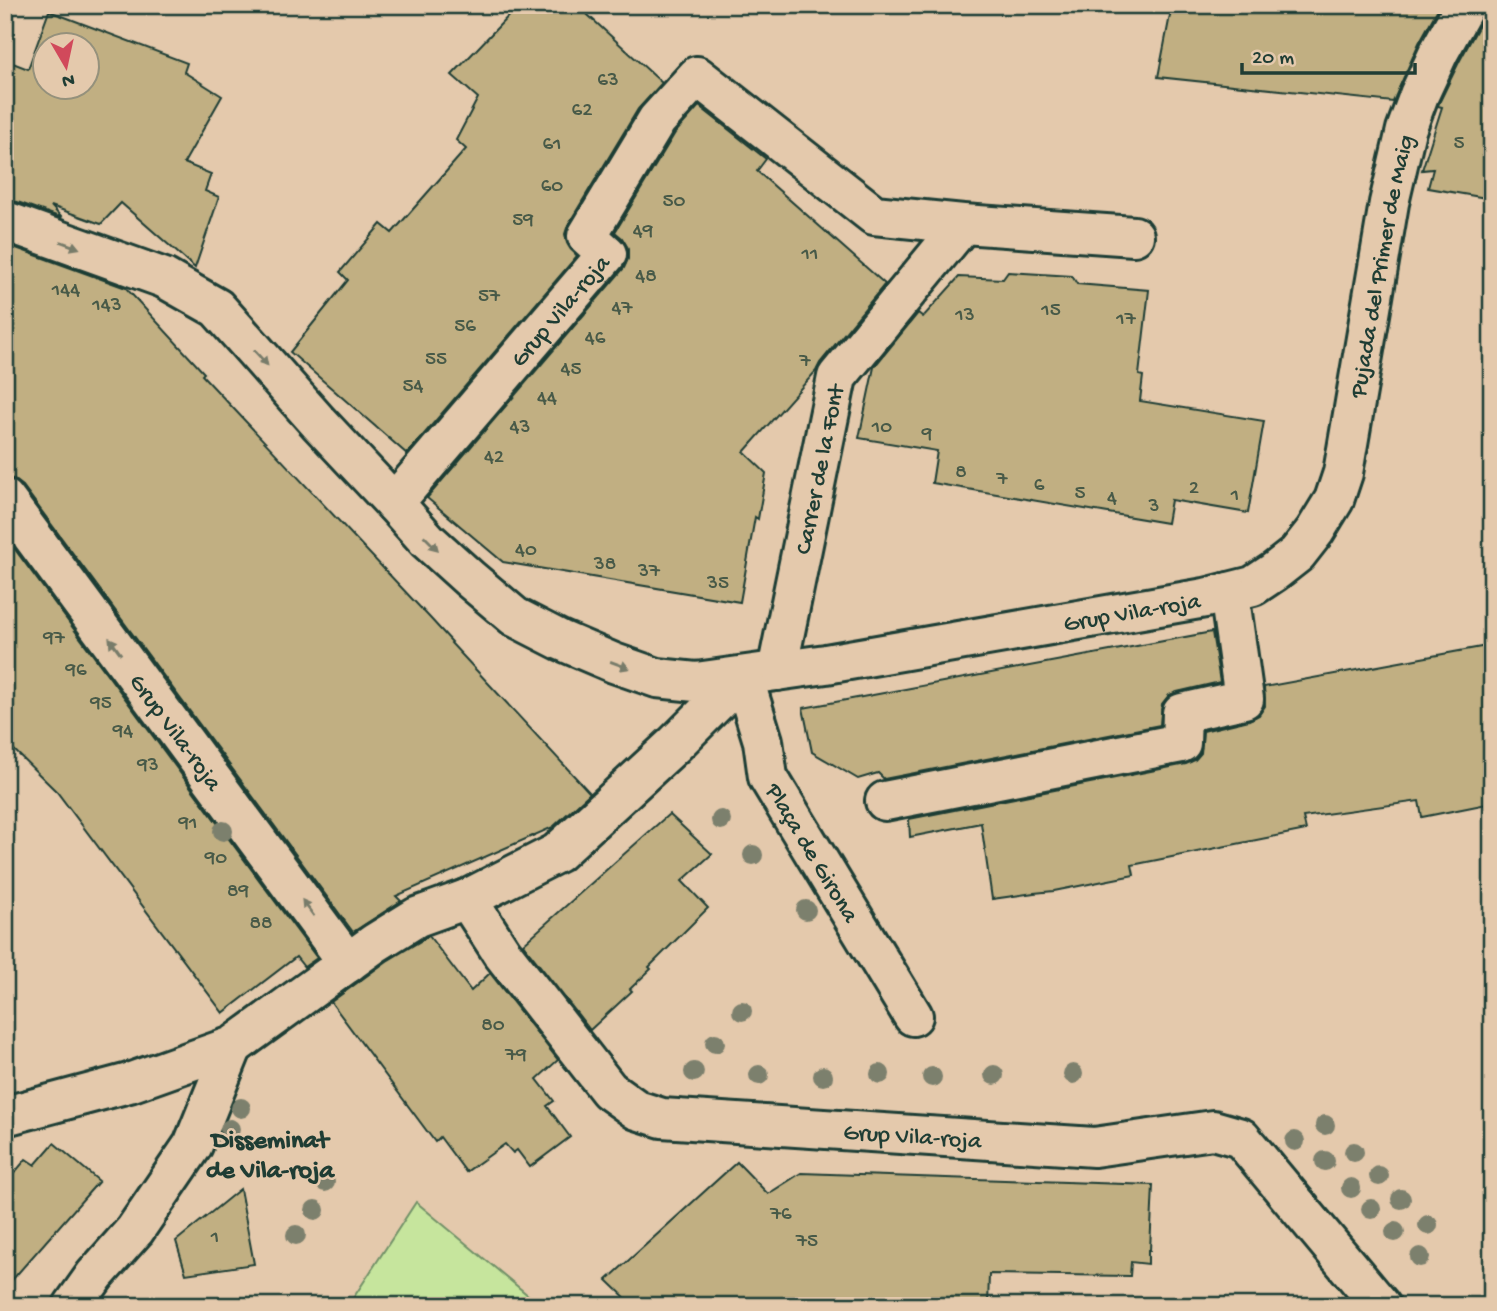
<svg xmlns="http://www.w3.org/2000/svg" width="1497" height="1311" viewBox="0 0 1497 1311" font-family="'Gochi Hand',sans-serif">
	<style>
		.green { fill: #c6e59d; stroke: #729168; stroke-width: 2 }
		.building { fill: #c1af82; stroke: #1f3d34; stroke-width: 2; fill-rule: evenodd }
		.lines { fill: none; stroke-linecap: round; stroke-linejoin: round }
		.street-casing { stroke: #1f3d34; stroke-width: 44 }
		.street { stroke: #e4c9ac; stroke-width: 38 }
		.tree { fill: #7c806d }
		.oneway { fill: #787c6a }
		.labels { text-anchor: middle; stroke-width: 5; stroke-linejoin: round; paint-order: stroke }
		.number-label { font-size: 21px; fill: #485a48 }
		.street-label { font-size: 24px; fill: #1f3d34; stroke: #e4c9ac }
		.neighbourhood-label { font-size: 26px; font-weight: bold; fill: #1f3d34; stroke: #e4c9ac }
	</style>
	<rect width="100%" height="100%" fill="#e4c9ac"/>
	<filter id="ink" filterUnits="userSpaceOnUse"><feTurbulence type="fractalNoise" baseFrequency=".0143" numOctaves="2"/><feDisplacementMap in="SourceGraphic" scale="14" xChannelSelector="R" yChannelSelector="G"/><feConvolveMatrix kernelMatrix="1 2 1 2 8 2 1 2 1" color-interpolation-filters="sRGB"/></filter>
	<g filter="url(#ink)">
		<path class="green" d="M416,1202L541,1306H348Z"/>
		<g class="building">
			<path d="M519,5H577L662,83L638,109L568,225L565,234L567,243L577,256L407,454L290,352L348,280L340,272L381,224L392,233L466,149L456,140L478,98L452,75Z"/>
			<path d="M1172,5H1440L1419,43L1393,102L1158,77Z"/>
			<path d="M1487,5H1492V199L1428,188L1433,169L1422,170L1442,107L1438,106L1439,103L1459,62L1484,16Z"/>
			<path d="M49,11L187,63L184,72L222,96L184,163L211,174L205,191L219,197L195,268L121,203L101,224L51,206L62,218L12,200H5V60L28,69ZM46,46H88V88H46Z"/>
			<path d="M699,106L766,159L757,171L885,284L820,363L816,371L744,452L766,473L758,519L755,517L740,602L503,562L427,498L624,268L628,259V248L622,238L615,232L675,133Z"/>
			<path d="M5,244L126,288L204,373L202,375L430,618L452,642L451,643L590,793L553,827L396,896L401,901L353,932L23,486L14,479L5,478Z"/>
			<path d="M1008,272L1072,276L1077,284L1149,290L1139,375L1143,376L1140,401L1264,421L1248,513L1171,500L1167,523L932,483L937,451L859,438L874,367L918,313L923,317L959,277L1003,279Z"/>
			<path d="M5,536L317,958L304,967L296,957L223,1013L57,792L5,741Z"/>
			<path d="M1212,632L1220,682L1177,692L1169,695L1162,704L1160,725L884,779L878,773L858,779L812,752L803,708Z"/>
			<path d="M1492,645V803L1422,817L1419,801L1303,817L1306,830L1132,865L1134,875L1054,891L1034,893L992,899L981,823L910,837L909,819L1186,764L1195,760L1201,753L1203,731L1249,720L1259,715L1265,706L1264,687Z"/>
			<path d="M669,814L712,854L682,881L708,908L649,967L651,969L630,989L632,991L590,1030L523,944Z"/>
			<path d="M429,936L471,991L490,973L558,1060L537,1079L554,1101L547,1106L570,1137L530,1167L517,1150L513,1153L505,1144L466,1172L440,1137L435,1142L331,1002L387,961Z"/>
			<path d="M54,1143L99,1181L5,1288V1184L26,1159L35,1165Z"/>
			<path d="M737,1162L768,1194L801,1173L1153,1185L1150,1250H1148V1264L1131,1262L1130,1276L989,1274L988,1306H634L607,1280Z"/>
			<path d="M240,1189L254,1264L186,1274L176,1241Z"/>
		</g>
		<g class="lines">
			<defs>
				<g id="street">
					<path id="s1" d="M5,221L164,278L217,308L318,422L394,503L428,541L470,579L515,617L560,640L614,663L657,678L696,682L826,664L1205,598L1253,586L1274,572L1297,554L1315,531L1334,500L1343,473L1389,203L1406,130L1419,95L1439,52L1465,5"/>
					<path id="s2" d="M5,499L348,963"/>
					<path id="s3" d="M394,503L607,254L587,236L657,120L697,76L874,215L963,224L1134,236"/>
					<path id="s4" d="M777,671L837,377L963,224"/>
					<path id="s5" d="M743,676L763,741L768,777L913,1016"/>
					<path d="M885,801L1181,743L1182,713L1244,699L1229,592"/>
					<path id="s6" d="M467,899L502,953L609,1090L637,1110L662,1118L1094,1147L1213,1130L1241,1138L1381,1306"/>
					<path d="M5,1116L129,1083L233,1046L375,943L417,917L467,899L557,853L674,745L743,676"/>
					<path d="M73,1306L95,1275L135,1230L193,1145L233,1046"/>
				</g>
			</defs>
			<use href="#street" class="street-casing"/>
			<use href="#street" class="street"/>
		</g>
		<g class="tree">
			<circle cx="721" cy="820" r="10"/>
			<circle cx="223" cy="831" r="10"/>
			<circle cx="753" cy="855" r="10"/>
			<circle cx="806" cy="910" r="10"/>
			<circle cx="742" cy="1011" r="10"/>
			<circle cx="715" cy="1043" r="10"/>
			<circle cx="694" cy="1072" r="10"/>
			<circle cx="880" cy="1074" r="10"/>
			<circle cx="1073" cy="1074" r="10"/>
			<circle cx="759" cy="1075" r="10"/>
			<circle cx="994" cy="1075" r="10"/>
			<circle cx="823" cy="1076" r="10"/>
			<circle cx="932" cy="1077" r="10"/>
			<circle cx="241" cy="1108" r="10"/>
			<circle cx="1325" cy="1125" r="10"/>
			<circle cx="230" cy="1129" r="10"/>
			<circle cx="1295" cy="1141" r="10"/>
			<circle cx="1354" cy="1152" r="10"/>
			<circle cx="1325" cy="1161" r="10"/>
			<circle cx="1379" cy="1176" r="10"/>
			<circle cx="325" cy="1182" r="10"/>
			<circle cx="1351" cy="1188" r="10"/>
			<circle cx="1401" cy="1199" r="10"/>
			<circle cx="1371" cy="1209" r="10"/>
			<circle cx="315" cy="1210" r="10"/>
			<circle cx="1428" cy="1225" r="10"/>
			<circle cx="1395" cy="1232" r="10"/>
			<circle cx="296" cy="1235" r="10"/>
			<circle cx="1420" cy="1257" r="10"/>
		</g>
		<defs><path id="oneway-solid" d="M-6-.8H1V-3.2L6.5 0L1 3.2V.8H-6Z" transform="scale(1.75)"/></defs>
		<g class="oneway">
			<use href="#oneway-solid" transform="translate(70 245) rotate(20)"/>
			<use href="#oneway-solid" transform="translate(261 358) rotate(48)"/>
			<use href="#oneway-solid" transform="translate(431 543) rotate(45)"/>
			<use href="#oneway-solid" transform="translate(115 646) rotate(-126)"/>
			<use href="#oneway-solid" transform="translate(620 665) rotate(20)"/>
			<use href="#oneway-solid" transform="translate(308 908) rotate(-126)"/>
		</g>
	</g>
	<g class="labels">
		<g class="number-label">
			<text x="608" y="85">63</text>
			<text x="582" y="115">62</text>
			<text x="1459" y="148">5</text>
			<text x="552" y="149">61</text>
			<text x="552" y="191">60</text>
			<text x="674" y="206">50</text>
			<text x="523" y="225">59</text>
			<text x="643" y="236">49</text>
			<text x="810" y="259">11</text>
			<text x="646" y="281">48</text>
			<text x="66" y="295">144</text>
			<text x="489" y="301">57</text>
			<text x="107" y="310">143</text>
			<text x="622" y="313">47</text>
			<text x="1051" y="315">15</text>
			<text x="965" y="320">13</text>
			<text x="1126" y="324">17</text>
			<text x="465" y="331">56</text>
			<text x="595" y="343">46</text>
			<text x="436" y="364">55</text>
			<text x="805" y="366">7</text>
			<text x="571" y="374">45</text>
			<text x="413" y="391">54</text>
			<text x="547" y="403">44</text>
			<text x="520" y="432">43</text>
			<text x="882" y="432">10</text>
			<text x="927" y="439">9</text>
			<text x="494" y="462">42</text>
			<text x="961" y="477">8</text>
			<text x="1002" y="484">7</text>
			<text x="1039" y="490">6</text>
			<text x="1194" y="493">2</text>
			<text x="1080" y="498">5</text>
			<text x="1235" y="500">1</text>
			<text x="1112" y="503">4</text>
			<text x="1154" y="511">3</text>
			<text x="526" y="555">40</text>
			<text x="605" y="569">38</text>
			<text x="649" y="576">37</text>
			<text x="718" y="588">35</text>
			<text x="54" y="643">97</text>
			<text x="76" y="675">96</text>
			<text x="101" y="708">95</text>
			<text x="123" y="736">94</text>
			<text x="148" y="770">93</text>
			<text x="188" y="828">91</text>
			<text x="216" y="863">90</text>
			<text x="238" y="896">89</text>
			<text x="261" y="928">88</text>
			<text x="493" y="1030">80</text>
			<text x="516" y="1060">79</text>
			<text x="781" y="1219">76</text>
			<text x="215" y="1242">1</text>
			<text x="807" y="1246">75</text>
		</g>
		<g class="street-label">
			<text dy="8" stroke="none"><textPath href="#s1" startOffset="1778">Pujada del Primer de Maig</textPath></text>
			<text dy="8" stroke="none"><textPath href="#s3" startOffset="254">Grup Vila-roja</textPath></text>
			<text dy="8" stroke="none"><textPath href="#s4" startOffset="206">Carrer de la Font</textPath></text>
			<text dy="8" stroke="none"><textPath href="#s1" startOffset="1295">Grup Vila-roja</textPath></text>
			<text dy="8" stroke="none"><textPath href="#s2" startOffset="289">Grup Vila-roja</textPath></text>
			<text dy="8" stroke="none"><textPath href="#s5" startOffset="192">Plaça de Girona</textPath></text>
			<text dy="8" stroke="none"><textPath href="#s6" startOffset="550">Grup Vila-roja</textPath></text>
		</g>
		<g class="neighbourhood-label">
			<text x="270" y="1147">Disseminat<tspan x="270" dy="30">de Vila-roja</tspan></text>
		</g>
	</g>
	<rect width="1497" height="1311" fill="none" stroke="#e4c9ac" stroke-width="28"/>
	<rect x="14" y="14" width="1469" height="1283" fill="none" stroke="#1f3d34" stroke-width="2.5" filter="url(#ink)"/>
	<g transform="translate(66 66) rotate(171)"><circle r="33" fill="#e4c9ac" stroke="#95917c" stroke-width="2"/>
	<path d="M0-5L12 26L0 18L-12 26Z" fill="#d1495b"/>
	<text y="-10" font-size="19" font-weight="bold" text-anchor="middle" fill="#1f3d34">N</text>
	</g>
	<path d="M1242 63v10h173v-10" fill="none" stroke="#1f3d34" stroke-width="3.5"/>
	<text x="1252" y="63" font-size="21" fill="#1f3d34" stroke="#e4c9ac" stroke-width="5" paint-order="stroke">20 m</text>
</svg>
